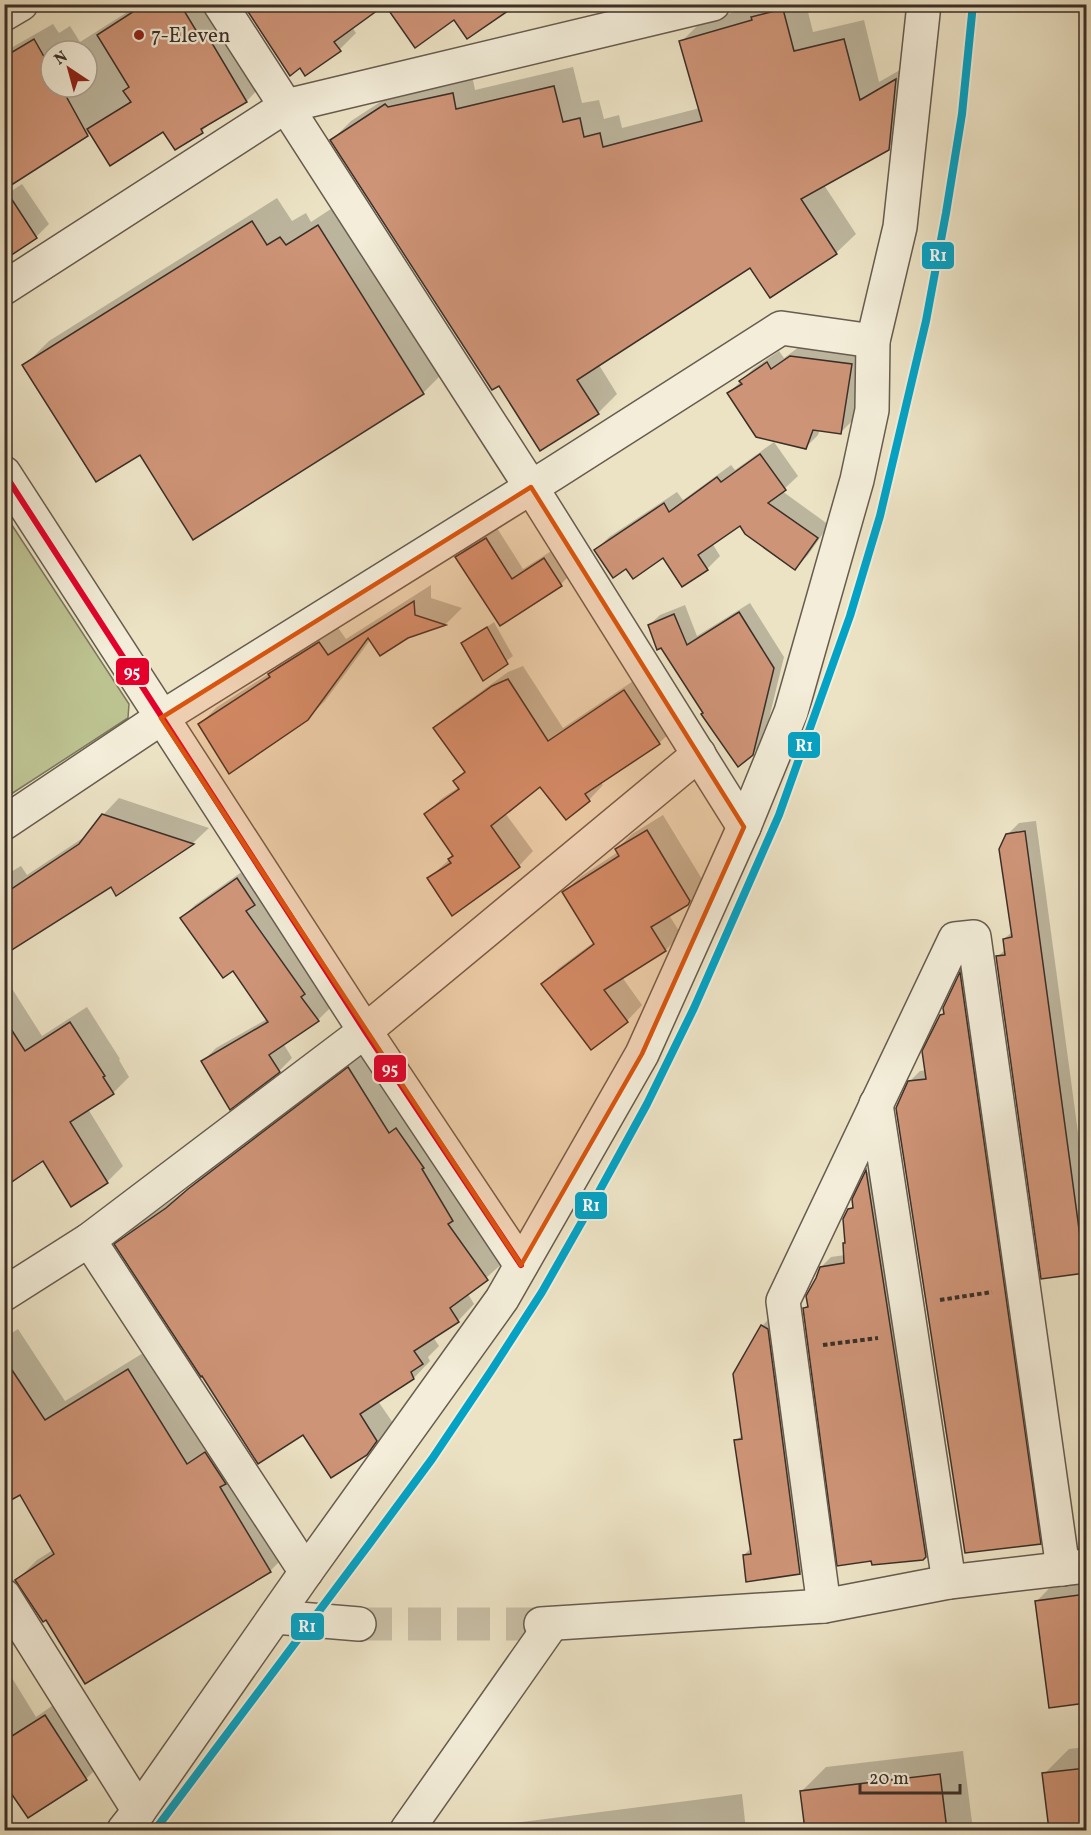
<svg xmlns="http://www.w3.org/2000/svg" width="1091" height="1835" viewBox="0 0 1091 1835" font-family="Vollkorn,serif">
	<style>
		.green { fill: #bdc291; stroke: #7c785c; stroke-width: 1.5 }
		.shadow { fill: #0003; fill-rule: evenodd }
		.building { fill: #ce9477; stroke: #3b2f28; stroke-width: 1.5 }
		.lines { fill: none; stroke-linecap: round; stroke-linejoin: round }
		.minor-tunnel { stroke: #c9bfa6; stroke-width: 33; stroke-dasharray: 33 16; stroke-linecap: butt }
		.minor-casing { stroke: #675c4f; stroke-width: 36 }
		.tertiary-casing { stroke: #675c4f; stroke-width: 36 }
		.path { stroke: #3b2f28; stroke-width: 4; stroke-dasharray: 4.5 3; stroke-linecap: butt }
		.minor { stroke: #f3edd9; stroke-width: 33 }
		.tertiary { stroke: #f3edd9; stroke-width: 33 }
		.bus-1-casing { stroke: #f3edd9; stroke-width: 10 }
		.bus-1 { stroke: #e4002b; stroke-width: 6 }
		.rail-1-casing { stroke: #f3edd9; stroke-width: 12 }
		.rail-1 { stroke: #03a3c6; stroke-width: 8 }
		.marked { fill: #d7550f; fill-opacity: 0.2; stroke: #d7550f; stroke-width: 4.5; stroke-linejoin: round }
		.poi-dot { fill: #8f2418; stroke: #f3edd9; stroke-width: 2 }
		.labels { text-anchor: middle; stroke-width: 4.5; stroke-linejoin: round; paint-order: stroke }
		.poi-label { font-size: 21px; fill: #3b2f28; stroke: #f3edd9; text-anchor: start }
		.line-badge { stroke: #f3edd9; stroke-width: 2 }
		.badge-label { font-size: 16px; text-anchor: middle; font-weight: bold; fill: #fff }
	</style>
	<rect width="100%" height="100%" fill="#ece3c5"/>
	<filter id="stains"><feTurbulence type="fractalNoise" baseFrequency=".00333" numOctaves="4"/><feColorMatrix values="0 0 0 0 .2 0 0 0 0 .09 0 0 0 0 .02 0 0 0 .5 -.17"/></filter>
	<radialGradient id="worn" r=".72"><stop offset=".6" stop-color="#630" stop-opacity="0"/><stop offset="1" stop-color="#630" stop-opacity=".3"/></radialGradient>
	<path class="green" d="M4,513L129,704L128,718L5,798Z"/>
	<g class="shadow">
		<path d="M140,4H201L217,30L222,27L259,88L247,101L213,121L202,131L175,148L164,130L91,133L13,182L4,168V52L53,24L59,33L70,26L80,42ZM51,51H87V87H51Z"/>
		<path d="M244,4L352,27L356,33L340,49Z"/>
		<path d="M762,4H806L813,32L864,20L879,82L914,62L907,129L888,148L824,185L856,234L836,253L771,296L751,266L599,365L617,394L598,413L499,384L332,140L351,121L405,86L472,75L475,90L573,67L582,103L599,100L604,119L619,115L622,128L700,108L681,42L701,22Z"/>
		<path d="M22,184L49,224L36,237L4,258V196Z"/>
		<path d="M277,198L292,221L306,213L311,222L343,201L448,368L423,393L140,453L24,366L49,341Z"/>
		<path d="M803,344L863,352L853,420L841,432L820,429L818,435L806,447L729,393L753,369L779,351L784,358Z"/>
		<path d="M774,442L798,476L782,491L829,525L808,555L795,568L740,524L712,543L720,556L707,569L663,556L626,567L596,550L609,537L677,492L683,500L731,465L735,470Z"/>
		<path d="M497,528L523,569L556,548L572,573L561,584L500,624L457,557L468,546Z"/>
		<path d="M431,585V598L462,608L446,624L407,637L371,639L325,701L307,719L200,724L217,707L273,671L287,657L337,626L346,639Z"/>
		<path d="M750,603L784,657L763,743L752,754L705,713L649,625L660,615L685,605L697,636Z"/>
		<path d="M494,622L513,656L483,679L463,644Z"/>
		<path d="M523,666L563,728L639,677L674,729L659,743L600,782L603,785L589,800L540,785L505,813L533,851L519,866L428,879L454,855L426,814L441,799L459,787L455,781L466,770L435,728L450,714L508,672Z"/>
		<path d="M119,798L209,828L193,843L117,894L111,885L4,953V876L21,866L27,875L89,834L103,815Z"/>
		<path d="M663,815L705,884L688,904L669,915L681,934L666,950L622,977L642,1005L627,1021L543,984L559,968L594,942L564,892L580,877L618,852L617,849L632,834Z"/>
		<path d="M1036,821L1086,1192V1270L1084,1272L997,957L1006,949L1004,939L1013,931L1007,835L1019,823Z"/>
		<path d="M250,866L267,891L259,899L317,980L314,983L331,1007L318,1020L283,1043L292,1058L279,1071L203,1061L216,1048L267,1019L233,969L182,918L195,905Z"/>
		<path d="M970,964L1050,1532L1040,1543L909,1082L920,1071L927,1070L941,1016L945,1012V1008L961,973Z"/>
		<path d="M4,976L42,1036L87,1007L120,1059L119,1060L129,1077L113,1093L88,1109L123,1166L107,1182L43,1159L4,1189Z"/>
		<path d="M365,1052L504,1262L468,1294L474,1304L458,1321L433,1337L439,1346L428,1357L430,1361L414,1378L378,1401L393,1423L384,1436L366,1453L303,1433L116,1245L133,1228L185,1191L206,1172Z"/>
		<path d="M877,1163L935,1546L923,1558L804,1308L809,1304L821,1267L831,1257L845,1255L849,1210L854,1204V1199L868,1171Z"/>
		<path d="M774,1314L811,1561L800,1573L744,1555L751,1548L736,1441L743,1434L762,1326Z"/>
		<path d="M18,1329L65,1401L148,1350L290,1551L270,1571L85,1682L46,1618L17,1580L37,1560L53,1550L20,1493L4,1502V1338Z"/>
		<path d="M1086,1573V1702L1050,1707L1037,1601L1061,1576Z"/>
		<path d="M4,1665L36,1717L62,1699L103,1762L86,1779L4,1780Z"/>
		<path d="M1086,1747V1830H1051L1044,1774L1069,1749Z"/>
		<path d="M963,1751L973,1830H807L802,1791L826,1767Z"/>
		<path d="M742,1794L746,1830H506L514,1823Z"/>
	</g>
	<g class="building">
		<path d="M145,4H180L203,42L209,38L247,102L201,129L203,133L175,150L163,132L110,166L87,129L131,102L123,91L129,87L97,35Z"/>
		<path d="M243,4H518L467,39L454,20L415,48L385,5L334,42L341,51L305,76L300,68L290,76Z"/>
		<path d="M783,9L794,51L844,39L860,100L896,79L889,150L801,199L837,254L770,298L750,268L577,380L599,414L540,451L499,386L492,390L330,140L385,104L388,107L453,93L456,109L554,86L563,122L580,118L584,137L600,133L603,147L702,121L679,41L752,20L751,17Z"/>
		<path d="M34,39L51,69V87H61L88,136L5,189L37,238L4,260V57Z"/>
		<path d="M252,221L267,245L280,237L286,245L318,225L424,394L193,540L140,455L96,482L22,365Z"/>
		<path d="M790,356L852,364L841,434L813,430L806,449L756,437L727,393L742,384L739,381L767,362L771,369Z"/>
		<path d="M760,454L786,490L768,503L818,538L795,570L745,534L740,526L698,555L708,570L682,587L663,558L633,579L626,569L613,578L594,550L664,503L669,512L717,477L721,482Z"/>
		<path d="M486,538L512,579L544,558L562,586L500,626L455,557Z"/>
		<path d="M414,601L415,615L446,625L408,638L380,656L368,638L308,720L229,774L198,724L270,677L268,674L319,642L328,655Z"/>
		<path d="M739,612L774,668L753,755L738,767L701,714L703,713L661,648L657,650L648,625L674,614L687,645Z"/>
		<path d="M487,627L508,664L483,681L461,643Z"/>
		<path d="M508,679L548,741L624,690L660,744L585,794L590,801L566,820L540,787L491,826L520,867L452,916L427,878L451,863L448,859L453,856L424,814L459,789L453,781L465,772L433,728L492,686Z"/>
		<path d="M102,814L194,844L116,896L111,887L4,955V894L79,844Z"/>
		<path d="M647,830L690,901L688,905L651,927L666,951L604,990L628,1022L591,1050L541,984L594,944L562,892L619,856L615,849Z"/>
		<path d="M1025,831L1085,1273L1041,1279L996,956L1005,955L1003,939L1012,937L999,849L1006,834Z"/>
		<path d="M237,878L255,905L246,911L305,994L301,997L319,1021L269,1055L280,1072L230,1110L201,1061L268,1022L233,971L223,978L180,918Z"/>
		<path d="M960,972L1041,1544L965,1553L896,1108L908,1081L926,1079L922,1051L940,1015L944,1014L943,1008Z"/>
		<path d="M4,1018L25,1051L70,1022L105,1076L103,1077L114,1094L70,1122L108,1183L71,1207L43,1161L4,1187Z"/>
		<path d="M348,1067L389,1133L396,1128L424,1168L422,1169L453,1221L448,1224L488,1280L450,1308L459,1322L414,1351L423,1364L411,1372L414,1379L360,1414L377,1441L367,1455L331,1478L303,1435L258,1464L202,1376L201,1377L114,1244L166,1208L188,1189Z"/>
		<path d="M866,1170L926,1557L923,1560L872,1565L871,1561L837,1566L803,1308L808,1307L806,1296L816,1278L820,1267L844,1263L843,1243H845L843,1219L848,1209L853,1208L852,1199Z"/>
		<path d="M761,1325L768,1329L800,1574L746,1582L743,1555L751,1554L734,1440L742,1439L733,1374Z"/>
		<path d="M4,1358L45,1420L128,1369L187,1464L205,1452L226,1484L220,1487L271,1572L85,1684L46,1620L43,1622L15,1580L54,1554L20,1495L4,1504Z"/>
		<path d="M1086,1594V1703L1049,1708L1035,1601Z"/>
		<path d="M45,1715L87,1780L28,1818L4,1783V1741Z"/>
		<path d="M1086,1768V1830H1049L1042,1773Z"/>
		<path d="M940,1774L947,1830H805L800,1791Z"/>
	</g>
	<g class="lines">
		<path class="minor-tunnel" d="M359,1624H541"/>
		<defs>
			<g id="minor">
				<path d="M220,4L531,487L744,827"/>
				<path d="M4,288L286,106L713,4"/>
				<path d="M4,473L365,1031L521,1265"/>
				<path d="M4,823L161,718L554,473L781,328L873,341"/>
				<path d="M876,1104L949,1582"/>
				<path d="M89,1240L306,1572"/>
				<path d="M4,1294L89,1240L365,1031L699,754"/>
				<path d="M4,1596L139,1811"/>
				<path d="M824,1606L783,1301L955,939L974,937L1063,1569"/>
				<path d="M275,1617L359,1624"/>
				<path d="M541,1624L824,1606L949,1582L1086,1566"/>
				<path d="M124,1830L139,1811L306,1572L502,1299L642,1054L744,827L791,712L857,480L872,410L873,341L900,227L924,4"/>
				<path d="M407,1830L551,1625"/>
			</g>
			<path id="tertiary" d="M4,14L21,4"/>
		</defs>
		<use href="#minor" class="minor-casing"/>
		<use href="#tertiary" class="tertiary-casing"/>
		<g class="path">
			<path d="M940,1300L992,1292"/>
			<path d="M823,1345L878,1338"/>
		</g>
		<use href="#minor" class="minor"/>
		<use href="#tertiary" class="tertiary"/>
		<defs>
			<path id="bus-1" d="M4,473L365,1031L521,1265"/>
		</defs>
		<use href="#bus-1" class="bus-1-casing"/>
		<use href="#bus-1" class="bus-1"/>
		<defs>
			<path id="rail-1" d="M155,1830L370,1543L432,1459L491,1371L542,1292L596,1197L647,1104L694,1008L779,815L850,616L880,516L926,321L946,213L962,114L973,4"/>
		</defs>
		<use href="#rail-1" class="rail-1-casing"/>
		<use href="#rail-1" class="rail-1"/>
	</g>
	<path class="marked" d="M531,487L744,827L642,1054L521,1265L161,718Z"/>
	<circle class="poi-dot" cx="139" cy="35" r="6"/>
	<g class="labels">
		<g class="poi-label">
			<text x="151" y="42">7-Eleven</text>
		</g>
	</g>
	<g class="line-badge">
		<rect x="921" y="241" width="34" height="29" rx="6" fill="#03a3c6"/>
		<rect x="115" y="657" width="35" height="29" rx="6" fill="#e4002b"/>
		<rect x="787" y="731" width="34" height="28" rx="6" fill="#03a3c6"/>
		<rect x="373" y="1054" width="34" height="29" rx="6" fill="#e4002b"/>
		<rect x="574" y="1191" width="34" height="29" rx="6" fill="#03a3c6"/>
		<rect x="290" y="1612" width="35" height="29" rx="6" fill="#03a3c6"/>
	</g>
	<g class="badge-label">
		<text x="938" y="261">R1</text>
		<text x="132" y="677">95</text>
		<text x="804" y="751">R1</text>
		<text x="390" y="1074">95</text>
		<text x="591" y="1211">R1</text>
		<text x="307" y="1632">R1</text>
	</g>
	<rect width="1091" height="1835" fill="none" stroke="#ece3c5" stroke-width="24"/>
	<rect x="6" y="6" width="1079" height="1823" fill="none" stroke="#3b2f28" stroke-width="3"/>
	<rect x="12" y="12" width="1067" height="1811" fill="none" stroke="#3b2f28" stroke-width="1.5"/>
	<g transform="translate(69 69) rotate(324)"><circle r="28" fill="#f3edd9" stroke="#a9a192" stroke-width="1.5"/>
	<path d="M0-4.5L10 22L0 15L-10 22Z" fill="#8f2418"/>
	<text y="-9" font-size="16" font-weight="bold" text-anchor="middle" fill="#3b2f28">N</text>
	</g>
	<path d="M860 1784v9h100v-9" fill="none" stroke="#3b2f28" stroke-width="3"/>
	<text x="869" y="1784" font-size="18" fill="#3b2f28" stroke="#f3edd9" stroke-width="4.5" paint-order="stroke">20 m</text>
	<rect width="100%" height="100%" filter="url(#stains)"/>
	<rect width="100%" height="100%" fill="url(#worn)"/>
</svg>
